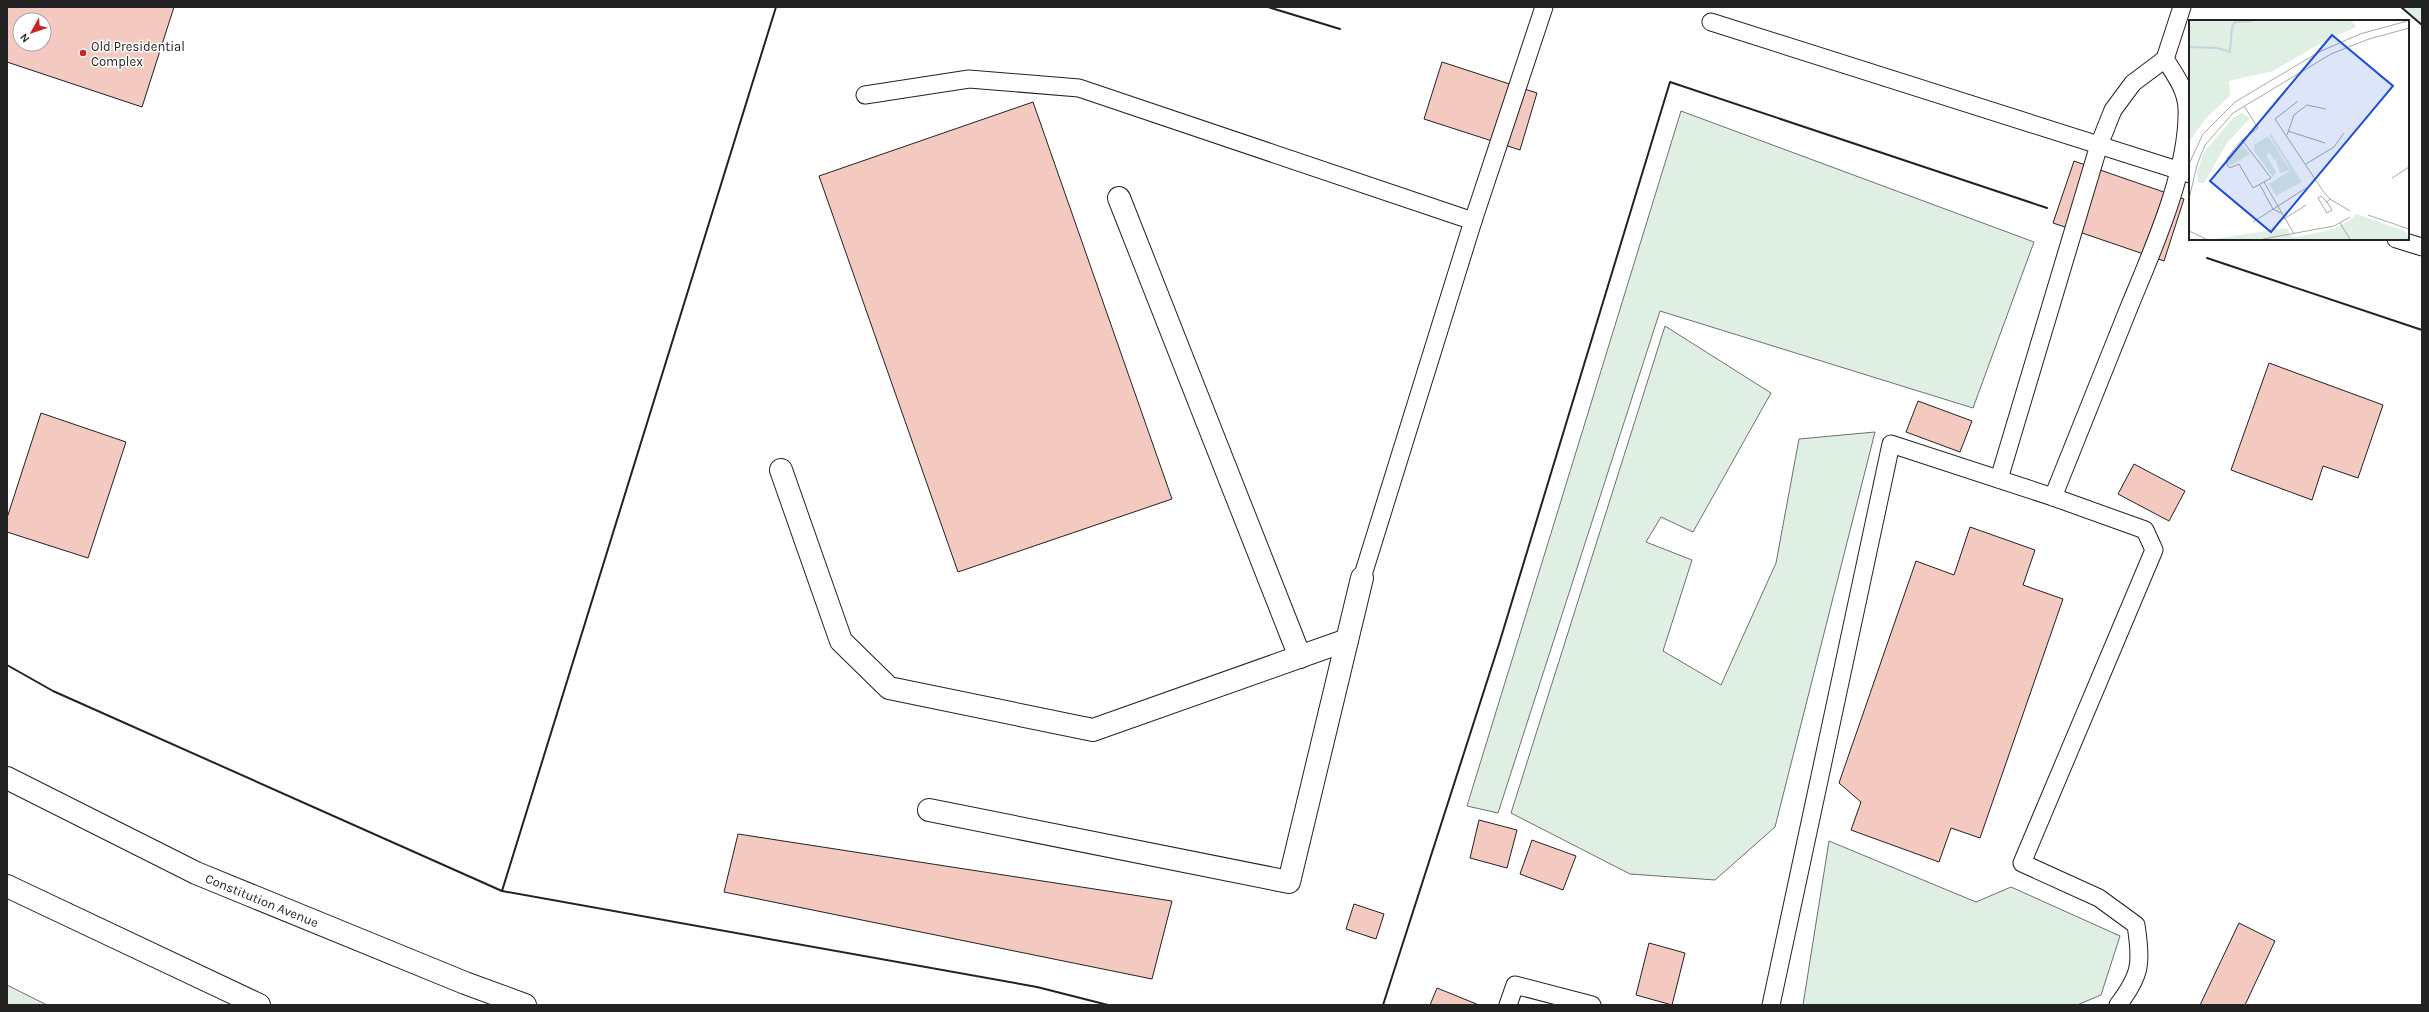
<svg xmlns="http://www.w3.org/2000/svg" width="2429" height="1012" viewBox="0 0 2429 1012" font-family="Karla,sans-serif">
	<style>
		.green { fill: #e0efe3; stroke: #6f6f6f }
		.building { fill: #f3c9c0; stroke: #222; fill-rule: evenodd }
		.lines { fill: none; stroke-linecap: round; stroke-linejoin: round }
		.service-casing { stroke: #222; stroke-width: 19 }
		.minor-casing { stroke: #222; stroke-width: 24 }
		.primary-casing { stroke: #222; stroke-width: 24 }
		.service { stroke: #fff; stroke-width: 17 }
		.minor { stroke: #fff; stroke-width: 22 }
		.primary { stroke: #fff; stroke-width: 22 }
		.wall { stroke: #222; stroke-width: 2 }
		.poi-dot { fill: #c62828; stroke: #fff; stroke-width: 1.5 }
		.labels { text-anchor: middle; stroke-width: 3; stroke-linejoin: round; paint-order: stroke }
		.poi-label { font-size: 13px; fill: #222; stroke: #fff; text-anchor: start }
		.street-label { font-size: 13px; fill: #222; stroke: #fff }
		.inset-river { fill: none; stroke: #c7d3dd; stroke-width: 2 }
		.inset-road { fill: none; stroke: #a7a7a7; stroke-width: 1 }
		.view { fill: #1d4ed8; fill-opacity: 0.15; stroke: #1d4ed8; stroke-width: 2 }
		.inset-edge { fill: none; stroke: #222; stroke-width: 2 }
	</style>
	<rect width="100%" height="100%" fill="#fff"/>
	<g class="green">
		<path d="M2401,7H2422V25Z"/>
		<path d="M1681,111L2034,242L1973,408L1660,311L1498,813L1467,806Z"/>
		<path d="M1665,326L1771,393L1693,532L1661,517L1646,542L1692,560L1663,651L1721,685L1776,563L1799,439L1875,432L1775,827L1715,880L1630,874L1511,813Z"/>
		<path d="M1829,841L1976,902L2011,887L2120,936L2101,995L2077,1005H1803Z"/>
		<path d="M7,985L47,1005H7Z"/>
	</g>
	<g class="building">
		<path d="M7,7H174L142,107L7,62ZM20,20H44V44H20Z"/>
		<path d="M1442,62L1537,93L1520,150L1424,119Z"/>
		<path d="M1033,102L1172,499L958,572L819,176Z"/>
		<path d="M2074,161L2184,199L2164,261L2053,223Z"/>
		<path d="M2269,363L2383,405L2358,478L2323,466L2312,500L2231,470Z"/>
		<path d="M1918,401L1972,421L1960,452L1906,432Z"/>
		<path d="M41,413L126,442L88,558L7,532V518Z"/>
		<path d="M2134,464L2185,491L2169,521L2118,494Z"/>
		<path d="M1970,527L2035,550L2023,585L2063,599L1980,838L1951,828L1939,862L1851,830L1861,802L1839,783L1916,561L1954,575Z"/>
		<path d="M1479,820L1517,830L1507,868L1470,858Z"/>
		<path d="M738,834L1172,901L1152,979L724,892Z"/>
		<path d="M1532,840L1576,856L1563,890L1520,874Z"/>
		<path d="M1354,904L1384,914L1376,939L1346,929Z"/>
		<path d="M2239,923L2275,941L2245,1005H2200Z"/>
		<path d="M1649,943L1685,953L1672,1005L1636,995Z"/>
		<path d="M1437,988L1479,1005H1430Z"/>
	</g>
	<g class="lines">
		<defs>
			<g id="service">
				<path d="M1711,22L2190,174"/>
				<path d="M865,95L969,79L1079,88L1473,221"/>
				<path d="M2396,239L2422,247"/>
				<path d="M1999,479L2099,145L2113,110L2133,83L2165,59L2182,7"/>
				<path d="M2053,497C2079,433 2104,369 2130,305C2153,249 2189,170 2187,108C2186,89 2175,75 2165,59"/>
				<path d="M1362,578L1473,221L1544,7"/>
				<path d="M1508,1005L1515,985L1592,1005"/>
				<path d="M1771,1005L1891,444L2053,497L2145,530L2154,550L2022,863L2099,898L2136,925C2142,963 2141,975 2118,1005"/>
			</g>
			<g id="minor">
				<path d="M1119,198L1300,657"/>
				<path d="M781,470L841,641L889,688L1093,730L1347,640"/>
				<path d="M929,810L1289,882L1362,578"/>
			</g>
			<g id="primary">
				<path id="s1" d="M7,778L196,873L465,983L525,1005"/>
				<path d="M7,886L259,1005"/>
			</g>
		</defs>
		<use href="#service" class="service-casing"/>
		<use href="#minor" class="minor-casing"/>
		<use href="#primary" class="primary-casing"/>
		<use href="#service" class="service"/>
		<use href="#minor" class="minor"/>
		<use href="#primary" class="primary"/>
		<g class="wall">
			<path d="M1268,7L1340,29"/>
			<path d="M2401,7L2422,25"/>
			<path d="M2207,258L2422,330"/>
			<path d="M7,665L53,691L502,891L776,7"/>
			<path d="M502,891L1037,987L1108,1005"/>
			<path d="M1383,1005L1499,644L1670,82L2047,208"/>
		</g>
	</g>
	<circle class="poi-dot" cx="83" cy="53" r="4"/>
	<g class="labels">
		<g class="poi-label">
			<text x="91" y="51">Old Presidential<tspan x="91" dy="15">Complex</tspan></text>
		</g>
		<g class="street-label">
			<text dy="5" stroke="none"><textPath href="#s1" startOffset="283">Constitution Avenue</textPath></text>
		</g>
	</g>
	<g transform="translate(2189 20)">
		<rect width="220" height="220" fill="#fff"/>
		<path d="M0,1H163L167,7L132,23L84,51L40,61L41,76L17,98L0,122ZM53,93L61,98L38,123L15,163H9L8,152L15,132L44,98ZM82,114L113,162L87,176L80,164L102,150L80,115ZM79,116L101,150L91,153L87,141L89,138L85,140L81,133L77,135L87,152L84,157L65,131V125ZM52,123L61,134L41,146L38,142L40,137ZM167,194L213,210L220,214V219H24L98,208L103,217H107L145,209L164,198Z" fill="#e0efe3"/>
		<path class="inset-river" d="M0,27L28,28L41,32L43,7L46,2L63,1"/>
		<path class="inset-road" d="M109,81L86,99L134,171L141,179L161,191M99,111L136,123M98,115L105,95L118,85L137,89M53,120L82,158L64,168L50,144L41,148L38,145V138ZM53,120L69,108L55,86M0,144L14,114L46,82L130,32L171,14L218,1M117,144L145,127L155,113M203,158L220,147M75,162L105,214M71,165L84,189L92,193M0,179L8,145L16,125L44,93L142,34L180,19L220,8M138,182L132,176L129,178L138,193L143,190L138,182L141,179M179,195L220,209M95,199L117,185M64,202L117,168M151,203L161,219M0,211L17,219M74,219L145,206L161,197"/>
		<path class="view" d="M143,15L204,66L82,212L21,161Z"/>
		<rect width="220" height="220" class="inset-edge"/>
	</g>
	<rect width="2429" height="1012" fill="none" stroke="#222222" stroke-width="16"/>
	<g transform="translate(32 32) rotate(230)"><circle r="19" fill="#ffffff" stroke="#a7a7a7"/>
	<path d="M0-3L7 15L0 10L-7 15Z" fill="#c62828"/>
	<text y="-6" font-size="11" font-weight="bold" text-anchor="middle" fill="#222222">N</text>
	</g>
</svg>
